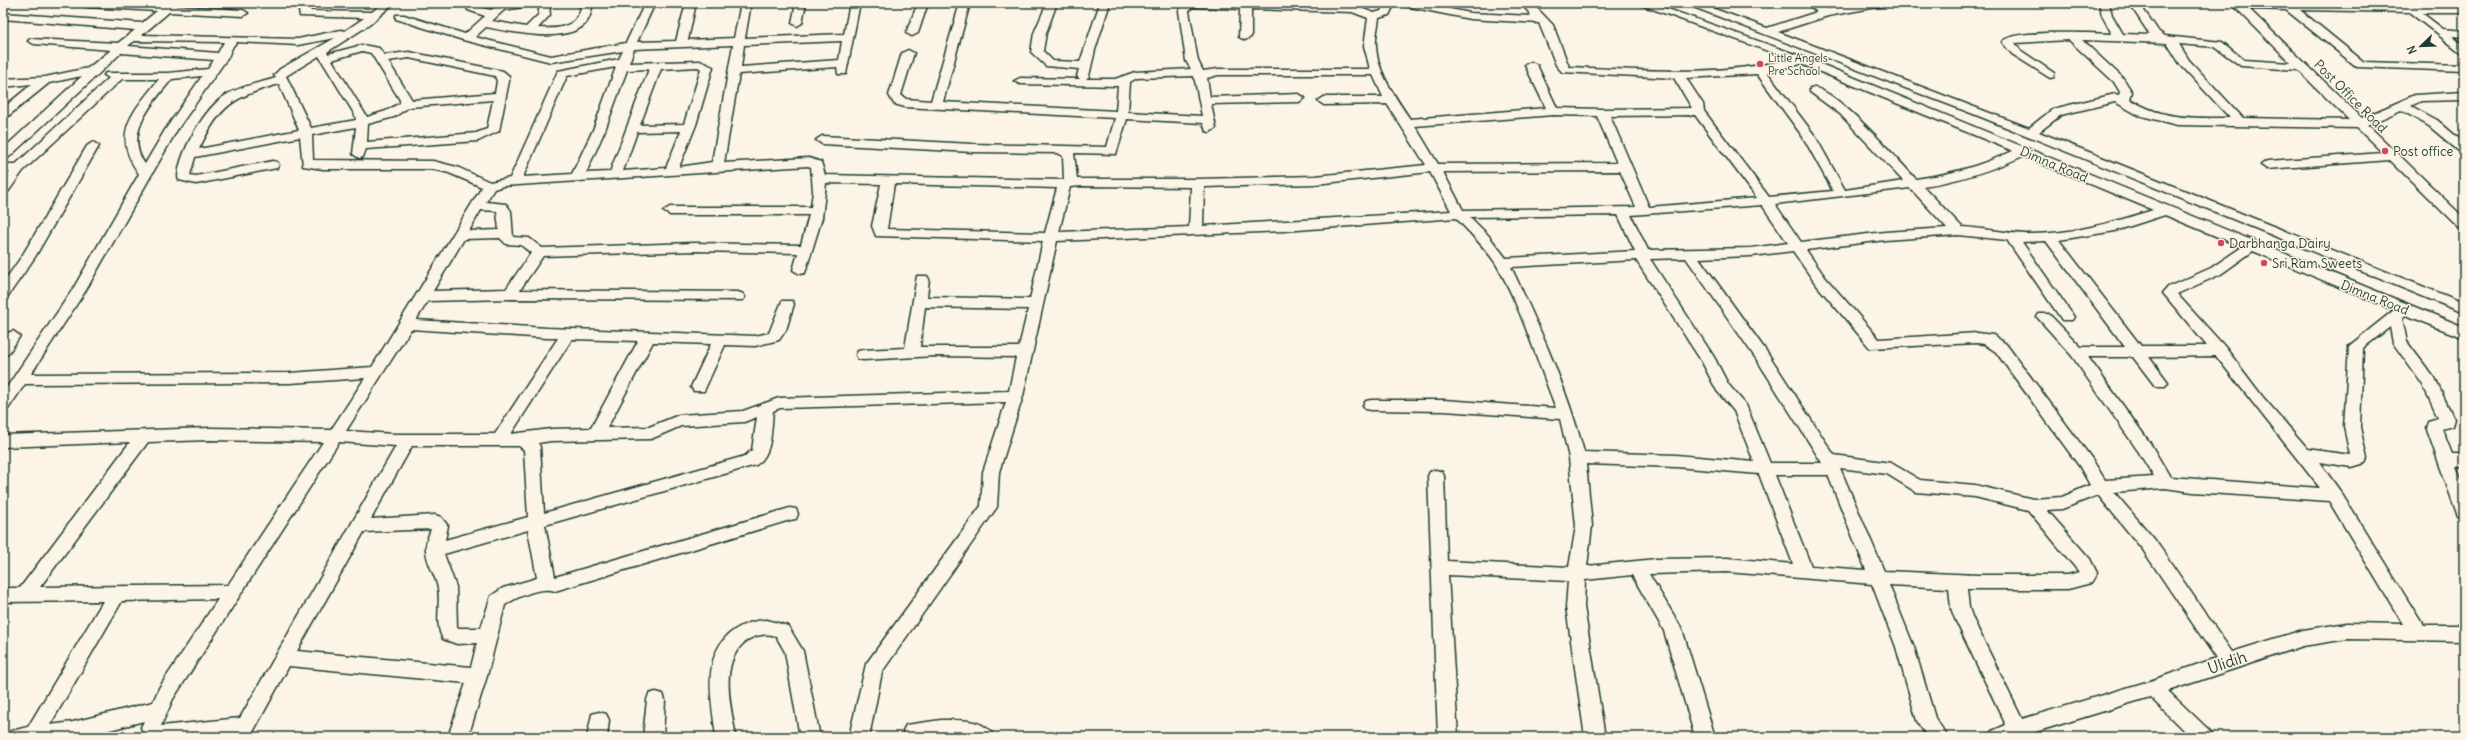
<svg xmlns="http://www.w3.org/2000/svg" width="2467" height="740" viewBox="0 0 2467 740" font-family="Delius,sans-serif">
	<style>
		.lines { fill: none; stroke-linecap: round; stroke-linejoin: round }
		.minor-casing { stroke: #1f3d34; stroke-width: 3 }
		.minor { fill: #fcf5e5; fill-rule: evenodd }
		.poi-dot { fill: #d1495b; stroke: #fcf5e5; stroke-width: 1.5 }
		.labels { text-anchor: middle; stroke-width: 3; stroke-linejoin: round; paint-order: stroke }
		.far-poi-label { font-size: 11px; fill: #1f3d34; stroke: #fcf5e5; text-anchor: start }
		.street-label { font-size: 13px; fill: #1f3d34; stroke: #fcf5e5 }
		.poi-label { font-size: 13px; fill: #1f3d34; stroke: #fcf5e5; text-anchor: start }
		.near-street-label { font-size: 16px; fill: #1f3d34; stroke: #fcf5e5 }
	</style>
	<rect width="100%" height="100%" fill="#fcf5e5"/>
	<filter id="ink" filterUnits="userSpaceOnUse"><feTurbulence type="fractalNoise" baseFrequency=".025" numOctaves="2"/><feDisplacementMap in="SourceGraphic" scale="8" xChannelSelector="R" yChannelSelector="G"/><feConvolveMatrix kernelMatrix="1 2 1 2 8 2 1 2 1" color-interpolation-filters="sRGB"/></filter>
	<g filter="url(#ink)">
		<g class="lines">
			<defs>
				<g id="minor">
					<path d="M3,3H12L3,8Z"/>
					<path d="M82,3L164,5L166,3H178L176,6L243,10L248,13L243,16L169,12L142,35L298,39L341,30L345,31L364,18L300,16L299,11L305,3H316L310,11L372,12L383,3H394L369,25L327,52L328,54L362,45L379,48L384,55L409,52L503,71L509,76V81L499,131L478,141L366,149L363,157L359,158L353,154L356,127L312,135L313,160L433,161L457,167L490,182L510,178L558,71L619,59L623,51L551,62L463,40L396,19V15H404L465,34L485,16L468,10L467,8L470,3H481L479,7L491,10L501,4L534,3L529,6L504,10L492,21L526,27L539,14V3H549L550,15L538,28C557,29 576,29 581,8L577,3H589L592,7C591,14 588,22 583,26C561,43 511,32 486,27L475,37L551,56L626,43L645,3H655L637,42L676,41L686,3H696L688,40L734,38L741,3H751L745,38L844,34L850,3H860L846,74H838L837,67L739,74L724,163L809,158L821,162L825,175L1064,180L1063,156L1058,153L972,152L822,144L816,140L822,136L972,144L1107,147L1115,118L905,107L894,104L889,95L902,53L908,50L914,53L901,95L906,99L931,101L960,3H970L943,102L1116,111L1118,86L1020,84L1014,81L1020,78L1080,79L1077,76L1079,69L1046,66L1031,52L1034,33L1047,3H1057L1046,33L1043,51L1053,61L1080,62L1100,3H1110L1095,50L1089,76L1086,79H1115L1135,72L1191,69L1186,61L1179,11L1184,3L1348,6V3H1358V7L1374,13L1381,11L1385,3H1395L1389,15L1379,18C1378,27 1375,37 1376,46C1377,72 1396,98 1410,119L1546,108L1525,65L1531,62L1537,65L1557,108L1602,109L1692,108L1674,78L1562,72L1556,65L1539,23L1470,19L1405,6L1400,3H1421L1470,13L1532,16L1521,3H1532L1553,25L1569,67C1643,70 1718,77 1790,59L1636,3H1651L1806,58L2464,327V338L2406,315L2402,318L2407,342L2435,379L2454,419L2452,426L2442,429L2452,454H2464V466H2456L2464,488V517L2458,516L2456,511L2426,427L2428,421L2438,418L2423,385L2393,343L2390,327L2363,348L2360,427L2367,459L2365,463L2352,467L2319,462L2340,491L2423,625H2464V641L2347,639L2303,646L2168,691L2210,731L2213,737H2190L2150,697L2019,737H1989L1992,731L2006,725L1955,619L1951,608L1949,588L1889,585L1914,647L1935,718L1948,737H1927L1917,721L1896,647L1872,584L1727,572L1649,574L1682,629L1715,737H1695L1664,631L1632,575L1585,580L1584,607L1605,737H1585L1566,607L1568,581L1448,575L1458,737H1438L1428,476L1430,472L1436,470L1442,472L1444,476L1447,561L1569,567L1576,526L1569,458L1560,419L1444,411L1371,410L1366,409L1363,405L1366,401L1371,400H1444L1556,408C1537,361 1521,307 1496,264C1485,247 1470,233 1456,218L1284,231L1057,241L1023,396L999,472L997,507L882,672L869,737H849L866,664L981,506L983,472L1006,402L780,408L773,411C771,429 773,455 756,465L545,525L555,577L790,508L796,509L798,514L796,519L790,520L555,591C541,586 517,597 505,605L487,676L468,737H448L466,683L289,666L253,732V737H233V735L209,737H144L141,727L144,721L83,737H8L11,731L28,727L103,601L3,602V588H20L130,442L3,447V435L210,428L331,430L365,378L290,383L25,384L8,409L3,410V393L73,289L139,174C110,133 133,112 159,79H122L23,171L8,192L3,193V180L10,172H3V164H16L109,78L104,75L106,73H168L208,69L214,60L121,53L7,159L3,160V149L82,76L49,83L7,117L3,118V108L32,84L3,87V79L45,77L88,68L111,50L34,44L28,41L30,39L118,43L135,30L3,19V13L142,23L157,11L87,7L83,6ZM1192,7L1240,9L1239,37L1245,40L1251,37V9L1352,12L1368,18L1364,46L1370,69H1218L1203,71L1198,61L1189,11ZM335,38L280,69L274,75L276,78C259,83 241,86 226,95C205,107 179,153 178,177L179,180L196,184L277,168L279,165L277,162L273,161L196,176L190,175L195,157L300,137L303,166L323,169H433L449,173L482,187L372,367L290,373L31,374L86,290L177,130L228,57L233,46L237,42L298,45ZM134,41L224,42L218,53L128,46ZM842,41L839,60L741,67L744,45ZM733,45L712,162L679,167L696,125L713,67L700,61L629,63L634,49ZM362,51L371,53L400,100V103L386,111L367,117L332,60ZM319,56L355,115L356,120L311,128L286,76ZM409,58L495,76L497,81L495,93L412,100L388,61ZM1801,64L2013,151C1979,166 1952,174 1916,179C1900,162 1831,82 1810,88V92L1840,114L1903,181L1845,190L1815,136L1767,72ZM616,67L593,130L572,174L523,177L567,76ZM698,67L701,69L684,124L640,125L661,69ZM649,69L610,172L586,173L605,130L627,70ZM1757,74L1803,137L1833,191L1769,197L1704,111L1703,104L1686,78ZM1218,75H1373L1383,97H1324L1318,101L1324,105L1387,104L1426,165L1315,176L1198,179H1077L1074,153L1116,154L1127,119L1203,123L1206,131L1210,132L1216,128L1211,104L1299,102L1305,98L1299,94L1210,97L1207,78ZM202,76L165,130L145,164C123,134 153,102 172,79ZM1194,76L1202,116L1128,112L1130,82L1137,78ZM279,84L299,130L199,149C221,105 231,98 279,84ZM493,100L487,129L476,133L367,142L368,124L394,117L409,107ZM1553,115L1597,116L1617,163L1438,164L1415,126ZM1695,115L1757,198L1649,207L1610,116ZM681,131L666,168L623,171L637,132ZM2023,156L2153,210C2112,223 2069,235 2025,234C2004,233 1983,228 1962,227L1923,186C1959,181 1990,171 2023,156ZM808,166L811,167L813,191L811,207H670L663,211L670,215H809L801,245L694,243L542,248L529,238L513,237L511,211L506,204L486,202L494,189L503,186ZM1620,171L1636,207L1463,210L1443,172ZM1430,172L1451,211L1203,226L1204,187L1315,184ZM826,183L881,184L872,226L876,236L1043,241L1030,299L927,297L929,279L927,276H917L905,348L863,350L858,351L856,355L858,359L863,360L935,356L1016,357L1009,391L779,398L743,411L679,415L649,427L607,428L653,342L711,344L691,387L694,391H704L725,345L755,346L779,340L786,330L794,304L792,301H782L769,333L755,336L547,328L416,320L428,301L510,299L743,300L745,297L743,294L738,292L520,290L543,256L694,251L798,253L793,270L800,274L805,273L822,218ZM894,184L1057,188L1045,233L887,229ZM1082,186L1191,187L1189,227L1059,232L1070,187ZM1910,188L1947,228L1885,232L1801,242L1775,204ZM1762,205L1788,243L1751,248L1648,250L1631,215ZM481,210L497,211L499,230L469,231ZM1618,215L1635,251L1506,258L1488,235L1470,217ZM2165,215L2242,247L2211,268L2168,287L2163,293L2207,346H2141L2059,240L2115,231ZM1958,235L2007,240L2062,320H2072L2074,317L2072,314L2022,242L2046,241L2125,347H2081L2049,314H2039L2037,317L2072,356L2138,451L2154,477L2105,480L2092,459L2006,344L1993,335L1977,333L1879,339L1825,277L1806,250L1885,240ZM464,239L500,238L506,244L521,245L531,253L506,289L433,291ZM1793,251L1815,283L1870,348L1977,343L1984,344L1996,352L2080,467L2090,485L2062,497L2033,499L1975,485L1920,480L1891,463L1834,455L1769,355L1699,258L1751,256ZM2253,251L2394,310L2349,346L2344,427L2350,455L2308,449L2262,396L2225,347L2177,294L2221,274ZM1686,258L1759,363L1822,463H1770L1746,405L1728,384L1714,357L1650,259ZM1636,260L1702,362L1717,391L1734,411L1754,462L1676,455L1584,452C1567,388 1539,326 1511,267ZM925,307L1028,309L1019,347H920ZM411,329L547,338H558L495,434H394L346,431ZM572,339L638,341L591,428L551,429L511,434ZM2216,356L2320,488L2170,477L2150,443L2088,357H2133L2155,386H2165L2168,382L2149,357ZM757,417L752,450L745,456L544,513L540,447L538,443L551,441L651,439L681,426L744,422ZM210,440L323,442L228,585L40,587L148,442ZM339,442L396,446L240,718L161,726L173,699ZM412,446H519L524,450L528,517L445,540L448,526L441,517L435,515L371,519ZM1586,464L1676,467L1759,474L1793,564L1727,558L1656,559L1587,566L1592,526ZM1840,468L1887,474L1916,492L1975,497L2028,510L2079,572L2068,575H1978L1884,571ZM1775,475H1828L1866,570L1811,566ZM2165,488L2193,492L2329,501L2403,624L2347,623L2303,630L2232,652L2155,540L2114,492ZM2098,495L2143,550L2216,658L2153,680L2022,719L1973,619L1969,608L1967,589H2068L2091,583L2097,573L2090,559L2047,510L2062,509ZM431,529C429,535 425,543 426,550C426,562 436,576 438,588C441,606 434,623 443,639L457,644L477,643L471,667L297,651L364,532ZM528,530L537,578L503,588L491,596L481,628H457L456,587L444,554ZM218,599L159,688L153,702L73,722L50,725L122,601Z"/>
					<path d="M796,3H806L802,23L797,26L792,23Z"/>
					<path d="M918,3H928L918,33L912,36L906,33Z"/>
					<path d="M1683,3H1698L1767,28L1817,12L1806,3H1818L1828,9L1865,3H1888L1883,6L1828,16L1778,32L2029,128L2053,109L2115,94L2119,95L2120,92L2114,82L2069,40L2015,43L2020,50L2054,73V77L2050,78L2012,54L2002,42C2012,29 2094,33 2112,34L2102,15L2099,3H2109L2112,15L2123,34L2150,35L2129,3H2139L2159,32L2165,36L2222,42L2244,60L2291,63L2231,3L2405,6L2409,4L2414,6L2464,7V13H2422L2443,29L2464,31V37L2452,36L2464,46V55L2409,12L2300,10L2364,62L2464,65V71L2357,67L2286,10L2249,9L2362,118L2415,95L2464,92V100L2421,101L2411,106L2437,120L2464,143V153L2460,152L2429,126L2401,110L2368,125L2464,218V229L2459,228L2390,160L2267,169L2261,165L2267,161L2383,153L2357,128L2177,125L2138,115L2115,102L2061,115L2039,132L2464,303V313L1976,115ZM2082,40L2167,43L2180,64L2230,118C2193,118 2162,120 2130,99L2132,92L2123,78ZM2179,44L2215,47L2241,66L2298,70L2349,120L2243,118L2189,60Z"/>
					<path d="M93,142L99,146L35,257L8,296L3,298V283L22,256L87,146Z"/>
					<path d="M13,331L20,336L8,354L3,355C3,345 1,334 13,331Z"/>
					<path d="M767,620L788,626L803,651L820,737H800L785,652L776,636C765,633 755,635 746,641C718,663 731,707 736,737H716C712,702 700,655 733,631C743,624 755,620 767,620Z"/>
					<path d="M656,692L663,694L665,700L663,737H643L647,700L649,694Z"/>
					<path d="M599,712L606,714L609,720L607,737H587L592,714Z"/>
					<path d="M941,720C959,720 985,718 994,737H906L903,731L906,725Z"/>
				</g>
			</defs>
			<use href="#minor" class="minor-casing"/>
			<use href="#minor" class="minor"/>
		</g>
	</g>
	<g class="poi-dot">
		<circle cx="1760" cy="64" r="4"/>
		<circle cx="2385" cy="151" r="4"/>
		<circle cx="2221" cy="243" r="4"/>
		<circle cx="2264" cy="263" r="4"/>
	</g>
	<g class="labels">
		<g class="far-poi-label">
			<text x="1768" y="62">Little Angels<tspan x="1768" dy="13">Pre School</tspan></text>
		</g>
		<g class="street-label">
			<text transform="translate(2351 96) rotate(45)" y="5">Post Office Road</text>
			<text transform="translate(2054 164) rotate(23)" y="5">Dimna Road</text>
			<text transform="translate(2375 297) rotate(22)" y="5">Dimna Road</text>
		</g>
		<g class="poi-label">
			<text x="2393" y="156">Post office</text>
			<text x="2229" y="248">Darbhanga Dairy</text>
			<text x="2272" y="268">Sri Ram Sweets</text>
		</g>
		<g class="near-street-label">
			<text transform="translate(2227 662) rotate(-19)" y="6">Ulidih</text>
		</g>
	</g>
	<rect width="2467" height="740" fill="none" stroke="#fcf5e5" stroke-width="16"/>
	<rect x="8" y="8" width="2451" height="724" fill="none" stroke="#1f3d34" stroke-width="1.5" filter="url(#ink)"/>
	<g transform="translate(2421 46) rotate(247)" stroke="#fcf5e5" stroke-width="3" paint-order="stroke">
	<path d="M0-3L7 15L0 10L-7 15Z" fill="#1f3d34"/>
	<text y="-6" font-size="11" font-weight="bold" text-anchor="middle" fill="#1f3d34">N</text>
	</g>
</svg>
